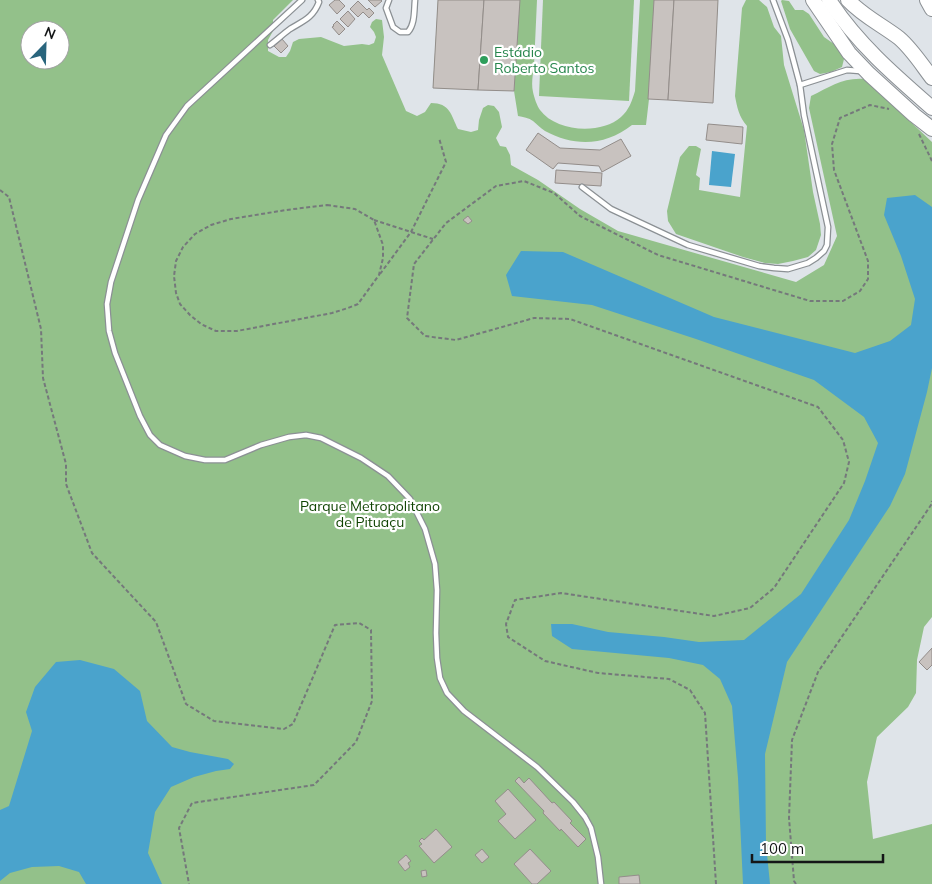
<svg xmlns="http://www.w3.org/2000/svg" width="932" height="884" viewBox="0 0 932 884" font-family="Mulish,sans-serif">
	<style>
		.green { fill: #93c18a; fill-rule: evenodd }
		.water { fill: #4aa3cc }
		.building { fill: #c8c2bf; stroke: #938d8a }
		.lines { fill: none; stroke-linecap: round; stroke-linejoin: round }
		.service-casing { stroke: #8b9094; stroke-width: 7 }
		.primary-casing { stroke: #8b9094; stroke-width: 16 }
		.path { stroke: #75787b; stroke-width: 2; stroke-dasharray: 4 2.5; stroke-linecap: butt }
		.service { stroke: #fff; stroke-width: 4.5 }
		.primary { stroke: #fff; stroke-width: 14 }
		.leisure-dot { fill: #2e9e5b; stroke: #fff; stroke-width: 2 }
		.labels { text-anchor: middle; stroke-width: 4.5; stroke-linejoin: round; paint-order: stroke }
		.leisure-label { font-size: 14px; fill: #27864d; stroke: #fff; text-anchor: start }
		.park-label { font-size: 14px; fill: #0f4402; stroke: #fff }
	</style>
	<rect width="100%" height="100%" fill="#dfe4e9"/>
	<g class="green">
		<path d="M0,0H293L273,20V31L268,40V51L279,57H286L290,51L293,42L299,39L321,37L344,46L362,44L369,45L374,43L376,37L374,32L370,27L372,22L376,19L382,20L384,37L382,55L406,111L417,116L425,112L431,103C450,103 451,115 458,129L471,132L478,130L479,120L483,108L488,105L494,106L499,112L502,127L496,138L500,146L506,147L510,155L511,165L538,180L580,209L618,231L796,282L824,265L837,236L809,108L811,96C830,87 843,77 865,79L932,142V617L924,627L917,660L916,693L908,707L877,737L867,782L873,839L932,824V884H0ZM30,30H60V60H30Z"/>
		<path d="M438,0H537C536,22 535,44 534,65C533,74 531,84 533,92C534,97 537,106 540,110C556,132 601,135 621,117C629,110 632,101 635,91L640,0H718L716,33L649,99L646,125H632C605,146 575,147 545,131C540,128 537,124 533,121C529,118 523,117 518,116L514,91L433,88Z"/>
		<path d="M543,0H634L629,101L539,96Z"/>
		<path d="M746,0H759L767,7L774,27L781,36L784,65L804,130L813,192L820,224L821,235L816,250L808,257L793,261L778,264L765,263L743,257L676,234L668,221L667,211L680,157L689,146H696L701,149L696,175L700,178L699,190L740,197L747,126C739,117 737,107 735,96L742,8Z"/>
		<path d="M782,0L789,1L795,10H803L809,14L824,37L834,44L843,54L844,59L842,67L831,72L820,74L814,71L790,29L781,1Z"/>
	</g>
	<g class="water">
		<path d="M712,151L735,154L731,187L709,185Z"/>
		<path d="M915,195L932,207V368L927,392L905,474L890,506L787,662L765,754L766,844L770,884H743L738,778L732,706L720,679L703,665L669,658L572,649L552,636L551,624H572L608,632L664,637L699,642L744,640L801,594L849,520L865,481L878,443L864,417L814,380L696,339L592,305L512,296L506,275L521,251L563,252L714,317L855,353L890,341L911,325L915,299L901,256L884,215L887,198Z"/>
		<path d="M80,660L114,669L140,691L147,721L172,747L190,752L228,759L234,764L230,769L216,771L194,777L171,787L155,812L148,853L162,884H86L79,872L59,866L32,867L10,873L0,881V810L9,806L32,731L26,712L35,687L56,662Z"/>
	</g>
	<g class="building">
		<path d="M335,0H339L345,6L337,14L329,5Z"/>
		<path d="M368,0H381L382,1L375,7Z"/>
		<path d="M438,0H484L478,90L433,88Z"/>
		<path d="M484,0H520L514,91L478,90Z"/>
		<path d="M654,0H674L668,100L648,99Z"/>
		<path d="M674,0H718L713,103L668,100Z"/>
		<path d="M358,1L367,10L369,8L374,13L369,18L363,12L358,17L350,9Z"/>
		<path d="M348,11L355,19L348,27L340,19Z"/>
		<path d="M337,21L345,29L339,35L332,27L334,26L333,25Z"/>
		<path d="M282,39L288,46L281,53L274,46Z"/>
		<path d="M708,124L743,127L742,144L706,140Z"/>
		<path d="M538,133L560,148L600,150L621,139L631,156L602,172L599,166L558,163L553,169L526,150Z"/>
		<path d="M556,170L602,173L601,186L555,183Z"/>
		<path d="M468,216L472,221L468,224L463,220Z"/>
		<path d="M932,648V665L927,670L919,662Z"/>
		<path d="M519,777L524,783L529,778L552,803L554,802L572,821L570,823L586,839L578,847L561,829L560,831L543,813L544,811L515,781Z"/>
		<path d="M508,789L536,820L515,839L498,821L506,814L495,801Z"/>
		<path d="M436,829L452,847L434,863L419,846L422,844L419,841L422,838L424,840Z"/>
		<path d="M482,849L489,857L482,863L475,855Z"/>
		<path d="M530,849L551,871L537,884H532L514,864Z"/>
		<path d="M406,855L411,861L408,863L410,867L405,871L398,862Z"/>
		<path d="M426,870L427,876L422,877L421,871Z"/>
		<path d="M639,875L640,884H619V877Z"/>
	</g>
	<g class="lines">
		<defs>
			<g id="service">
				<path d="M302,0L187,106L166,135L138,200L111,282L107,304L109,331L115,353L140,416L150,435L160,445L185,456L205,460H225L261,445L289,437L306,435L321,438L361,458L388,476L410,499L425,529L435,564L437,590L436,633L437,658L440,678L447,693L464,711L537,767L573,802L585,817L591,828L598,857L601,884"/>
				<path d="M389,0L386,8L393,27L400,32H408C415,24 414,11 415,0"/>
				<path d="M773,0L788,40L800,85L847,70L860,71"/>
				<path d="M270,45C277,40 283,34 290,29C303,21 313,18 319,2L318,0"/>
				<path d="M582,187L611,209L688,245L759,266L774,268L788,269L808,263L816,258L824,251L827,245L828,227L804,115L800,85"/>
			</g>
			<g id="primary">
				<path d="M813,0L849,53L869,74L914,115L932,129"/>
				<path d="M829,0C856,42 894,75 932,108"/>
				<path d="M848,0C863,16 882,25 899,38C912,49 922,65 932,78"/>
				<path d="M927,0L932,9"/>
			</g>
		</defs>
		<use href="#service" class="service-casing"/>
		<use href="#primary" class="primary-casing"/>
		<g class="path">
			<path d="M919,134L932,161"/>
			<path d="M0,190L9,197L41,329L43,378L66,464V484L92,553L156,622L186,704L214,721L284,729L293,724L335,625L359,623L371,630L372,701L356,742L314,785L192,803L179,828L189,884"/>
			<path d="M327,205L355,209L374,220L383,245V258L379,275L358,304L348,308L332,313L237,331H216L201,324L190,315L180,304L176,293L174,276L176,261L183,247L195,234L211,225L231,219L286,210Z"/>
			<path d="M374,220L433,239"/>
			<path d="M380,274L411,232L446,162L439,138"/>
			<path d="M716,884L705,713L690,690L669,679L598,673L545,661L508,637L506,624L515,600L561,593L714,616L750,608L774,588L844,483L849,462L843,440L818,407L570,319L534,318L456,340L425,336L407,318L414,264L446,223L496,186L524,181L554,193L580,216L658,255L810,301H843L860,291L868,279V261L834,170L832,144L840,118L870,105L889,109"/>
			<path d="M796,884L794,881L789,818L792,740L818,672L931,505L932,501"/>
		</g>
		<use href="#service" class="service"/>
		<use href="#primary" class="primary"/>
	</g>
	<circle class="leisure-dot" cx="484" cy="60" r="5"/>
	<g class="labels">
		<g class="leisure-label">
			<text x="494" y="57">Estádio<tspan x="494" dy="16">Roberto Santos</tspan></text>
		</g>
		<g class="park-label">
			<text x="370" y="511">Parque Metropolitano<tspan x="370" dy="16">de Pituaçu</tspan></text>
		</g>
	</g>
	<g transform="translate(45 45) rotate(23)"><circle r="24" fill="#ffffff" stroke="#a1a2a2"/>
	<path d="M0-4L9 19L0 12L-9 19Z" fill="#29657d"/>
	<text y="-8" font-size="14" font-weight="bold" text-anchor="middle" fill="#141617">N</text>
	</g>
	<path d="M752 854v8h131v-8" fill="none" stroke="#141617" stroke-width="2.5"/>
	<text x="760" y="854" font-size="15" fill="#141617" stroke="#ffffff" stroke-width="4" paint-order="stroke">100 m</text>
</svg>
